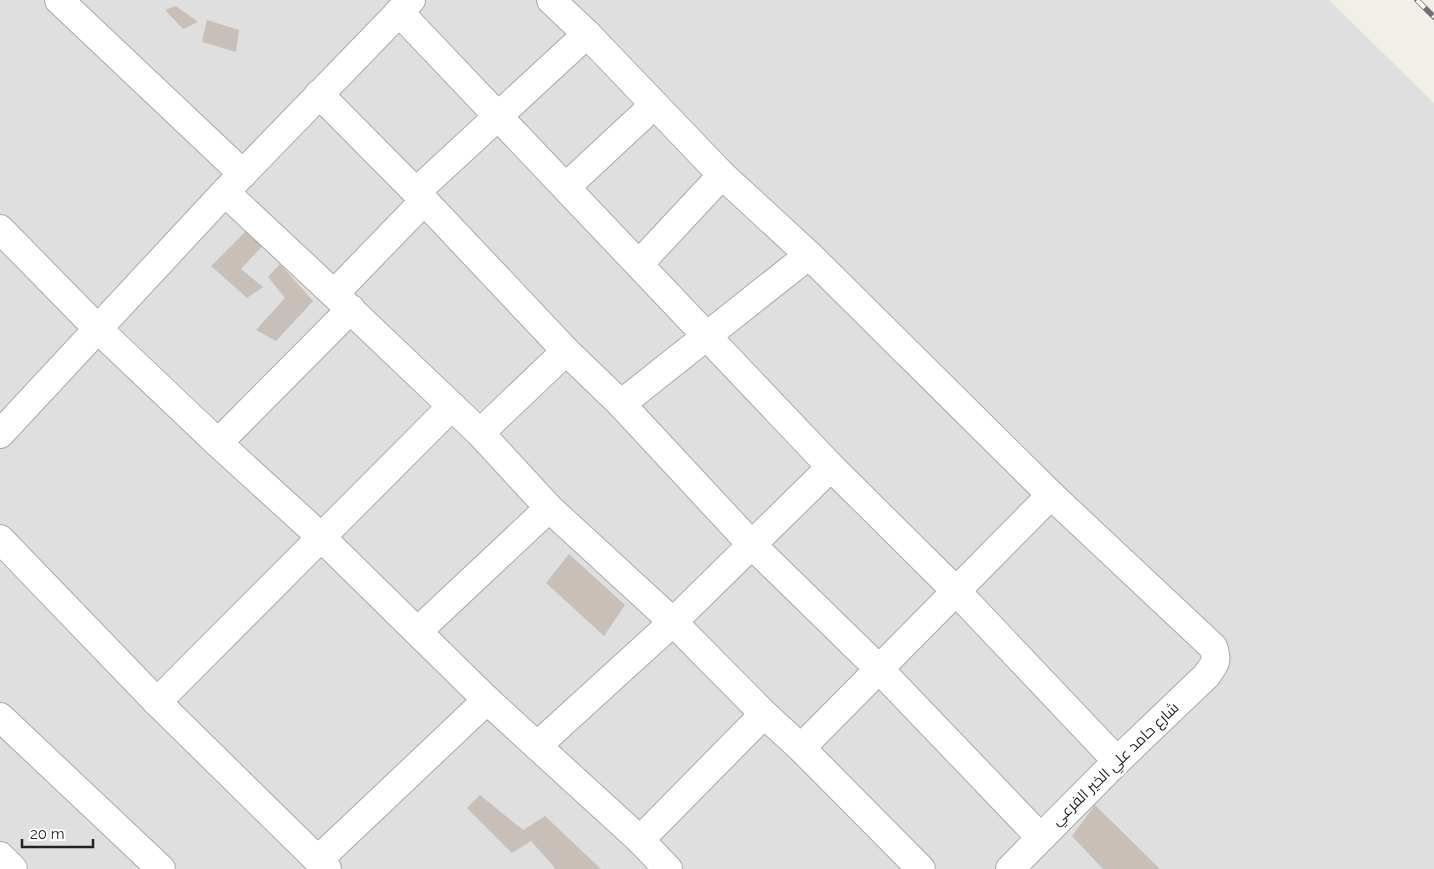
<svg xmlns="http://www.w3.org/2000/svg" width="1434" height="869" viewBox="0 0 1434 869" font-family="Raleway,Cairo,sans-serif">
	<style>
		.residential { fill: #e0dfdf }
		.building { fill: #c7bfb8 }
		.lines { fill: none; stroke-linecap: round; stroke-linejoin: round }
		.minor-casing { stroke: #a9a9a9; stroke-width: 30 }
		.minor { stroke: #fff; stroke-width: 28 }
		.rail-casing { stroke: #707070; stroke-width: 5.5 }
		.rail { stroke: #fff; stroke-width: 4; stroke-dasharray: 11; stroke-linecap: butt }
		.labels { text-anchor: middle; stroke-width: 5; stroke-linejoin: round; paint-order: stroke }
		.street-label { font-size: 15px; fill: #222; stroke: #fff }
	</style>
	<rect width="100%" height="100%" fill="#f2efe9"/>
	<path class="residential" d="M0,0H1329L1434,103V869H0Z"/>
	<g class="building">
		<path d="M176,6L198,22L183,29L165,10Z"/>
		<path d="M207,20L239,30L236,52L202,42Z"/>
		<path d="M262,215L279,228L241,269L263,287L247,298L211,266Z"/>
		<path d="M280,264L313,301L276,341L256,330L285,298L268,277Z"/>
		<path d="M569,554L625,605L604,636L546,583Z"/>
		<path d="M480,795L523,830L545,816L601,869H556L531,841L512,853L467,808Z"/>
		<path d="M1095,805L1160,869H1103L1072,836Z"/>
	</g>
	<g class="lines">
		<defs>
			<g id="minor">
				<path d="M59,0L243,174"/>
				<path d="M551,0L587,34L722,175L809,255L1051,495L1213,647C1218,661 1215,664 1206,676L1117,761L1010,869"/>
				<path d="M399,12L831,467L956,591L1117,761"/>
				<path d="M319,94L416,192L566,351L621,404L752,545L879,669L1041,838"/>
				<path d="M566,187L654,105"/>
				<path d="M225,192L334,294L480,433L549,508L673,622L764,714L801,748L921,869"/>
				<path d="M416,192L587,34"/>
				<path d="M0,229L98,329L218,443L321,537L487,700L640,840L668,869"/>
				<path d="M639,264L722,175"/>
				<path d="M334,294L423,202"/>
				<path d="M621,404L809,255"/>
				<path d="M480,433L566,351"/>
				<path d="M0,434L225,192L411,0"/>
				<path d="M218,443L351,309"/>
				<path d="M0,539L157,702L327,869"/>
				<path d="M418,631L549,508"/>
				<path d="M157,702L452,406"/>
				<path d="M0,717L161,869"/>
				<path d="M537,746L673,622L831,467"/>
				<path d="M801,748L1051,495"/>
				<path d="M640,840L764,714"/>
				<path d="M0,856L13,869"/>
				<path d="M318,860L487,700"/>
			</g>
		</defs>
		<use href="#minor" class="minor-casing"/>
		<use href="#minor" class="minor"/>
		<defs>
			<path id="rail" d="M1417,0L1434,17"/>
		</defs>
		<use href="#rail" class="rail-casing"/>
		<use href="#rail" class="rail"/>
	</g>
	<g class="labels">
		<g class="street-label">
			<text transform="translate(1115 764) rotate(-44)" y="5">شارع حامد علي الخير الفرعي</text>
		</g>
	</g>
	<path d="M22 839v8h71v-8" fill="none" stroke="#222222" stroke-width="2.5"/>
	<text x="30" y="839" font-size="15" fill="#222222" stroke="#ffffff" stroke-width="4" paint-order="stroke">20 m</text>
</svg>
